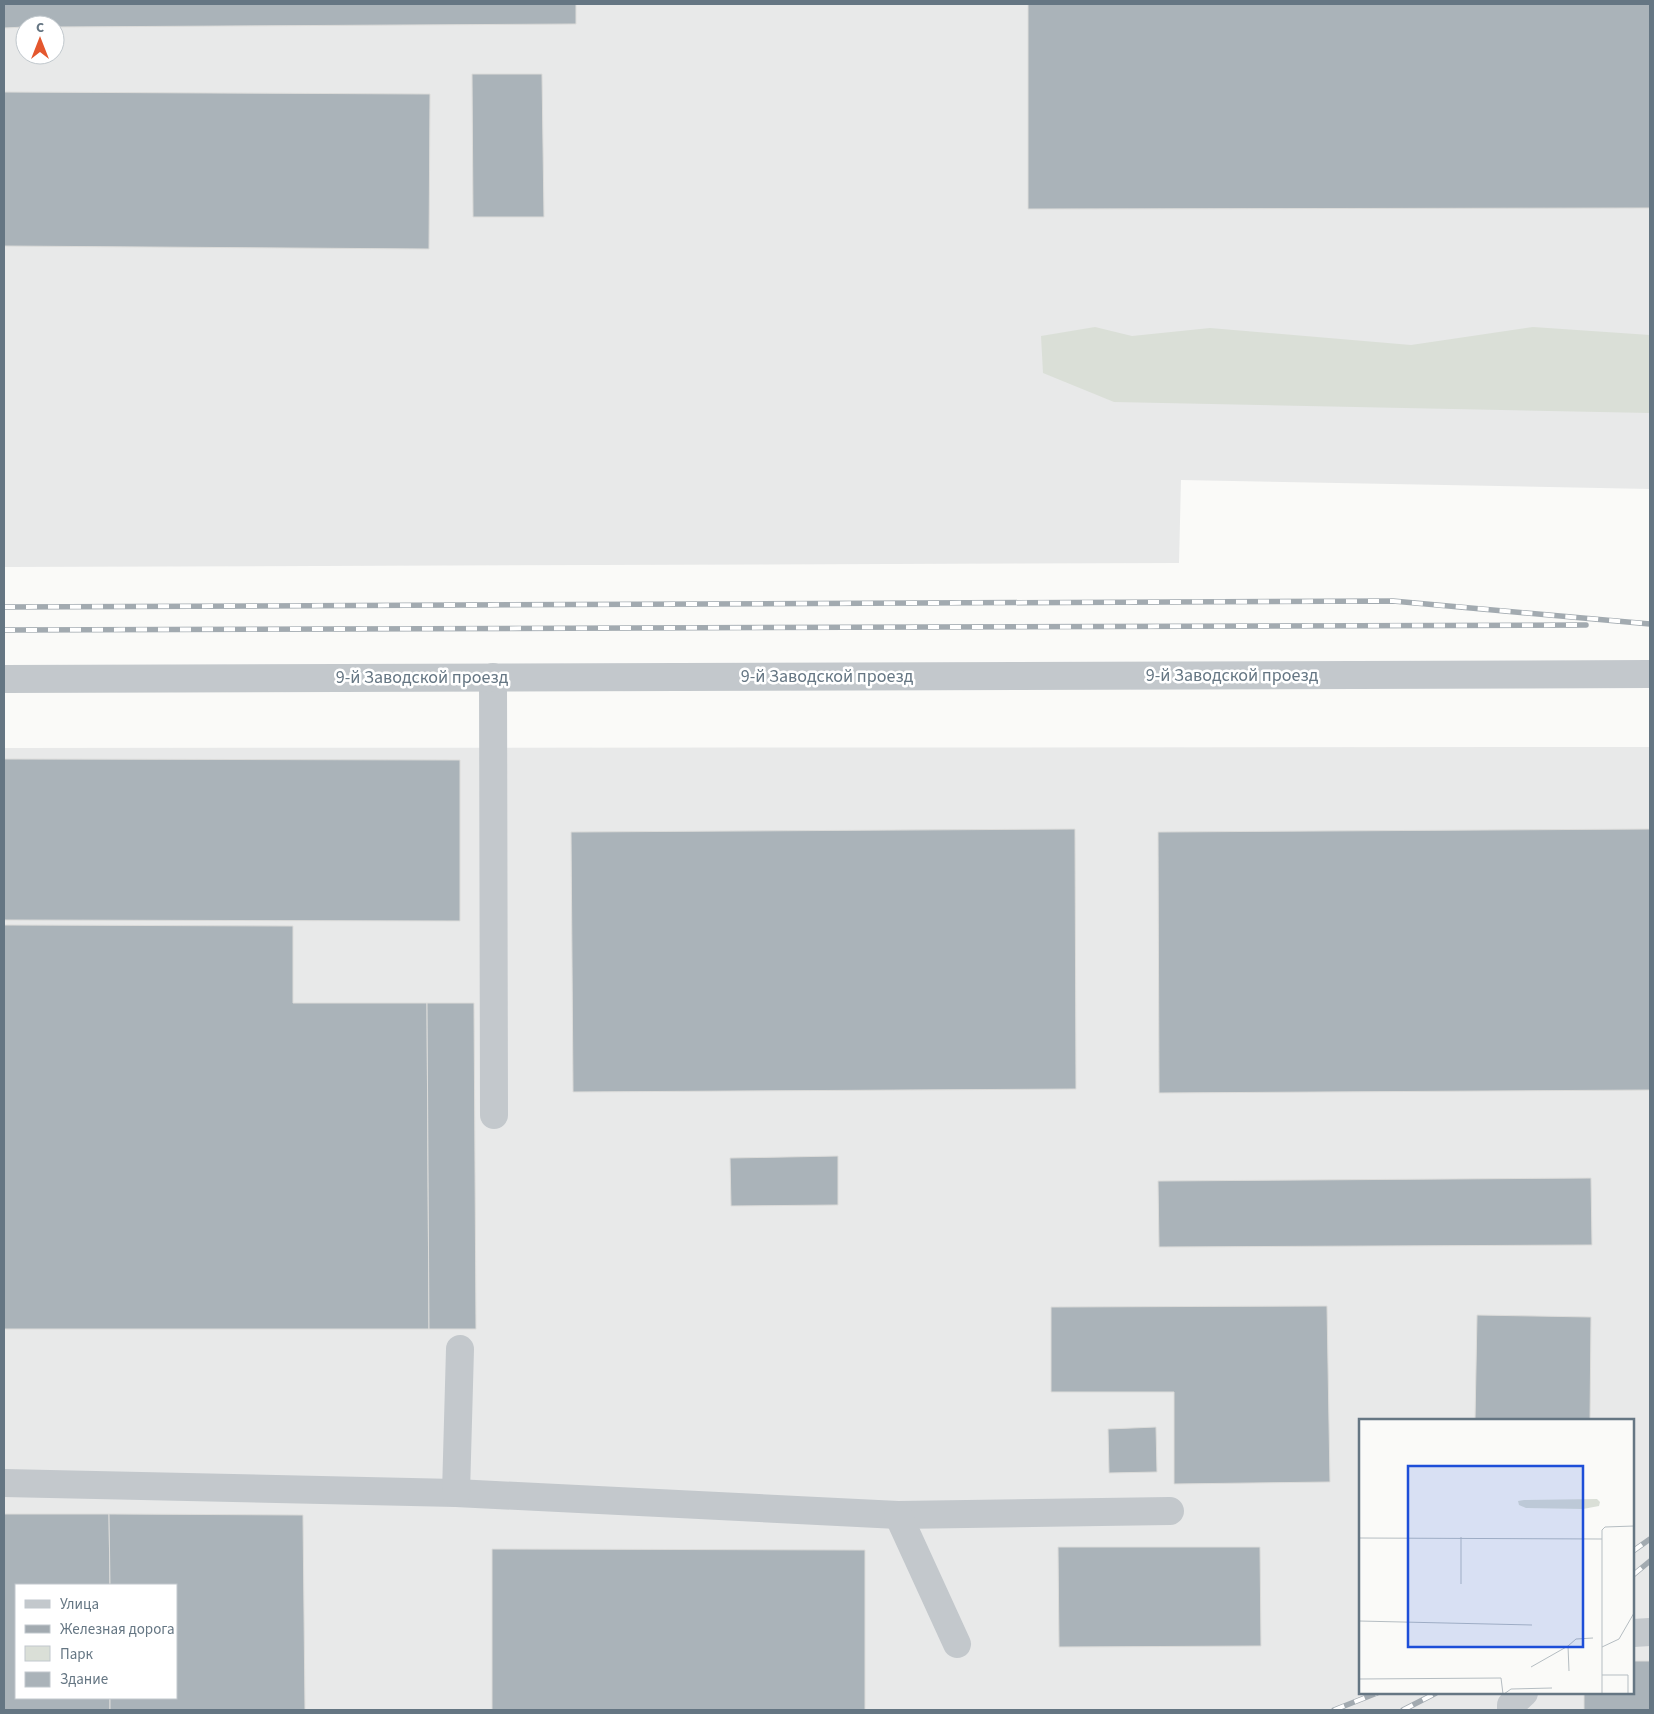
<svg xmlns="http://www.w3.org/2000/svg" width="1654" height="1714" viewBox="0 0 1654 1714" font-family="'Source Sans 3',sans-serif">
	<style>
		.built { fill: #e8e9e9; fill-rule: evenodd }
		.green { fill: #dadfd7 }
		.building { fill: #aab3b9; stroke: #dcdcda }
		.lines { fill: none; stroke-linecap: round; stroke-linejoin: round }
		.minor { stroke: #c3c8cc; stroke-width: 28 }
		.rail-casing { stroke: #a2aab0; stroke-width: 5.5 }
		.rail { stroke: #fff; stroke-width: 4; stroke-dasharray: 11; stroke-linecap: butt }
		.labels { text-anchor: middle; stroke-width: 5; stroke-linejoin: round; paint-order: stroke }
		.street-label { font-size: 18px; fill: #657683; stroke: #fff }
		.inset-road { fill: none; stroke: #b5bdc2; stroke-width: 1 }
		.view { fill: #1d4ed8; fill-opacity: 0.15; stroke: #1d4ed8; stroke-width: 2.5 }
		.inset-edge { fill: none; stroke: #657683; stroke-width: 2.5 }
	</style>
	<rect width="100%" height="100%" fill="#fafaf8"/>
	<g class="built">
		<path d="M4,4H1650V489L1181,480L1179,563L4,567ZM25,25H55V55H25Z"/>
		<path d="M1650,747V1710H4V748ZM1360,1420H1633V1693H1360ZM16,1585H176V1698H16Z"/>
	</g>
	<path class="green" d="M1095,327L1132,336L1210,328L1411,345L1533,327L1650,335V413L1114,402L1043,373L1041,336Z"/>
	<g class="building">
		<path d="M4,4H576V24L55,27V25H25V27L4,28Z"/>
		<path d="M1028,4H1650V208L1028,209Z"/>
		<path d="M472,74H542L544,217H473Z"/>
		<path d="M4,92L430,94L429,249L4,246Z"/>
		<path d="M4,759L460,760V921L4,920Z"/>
		<path d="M1075,829L1076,1089L573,1092L571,832Z"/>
		<path d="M1650,829V1090L1159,1093L1158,832Z"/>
		<path d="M4,925L293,926V1003H427L429,1329H4Z"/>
		<path d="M427,1003H474L476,1329H429Z"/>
		<path d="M838,1156V1205L731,1206L730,1158Z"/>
		<path d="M1591,1178L1592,1245L1159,1247L1158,1181Z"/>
		<path d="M1327,1306L1330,1482L1174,1484V1392H1051V1307Z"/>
		<path d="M1477,1315L1591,1317L1590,1420H1475Z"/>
		<path d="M1156,1427L1157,1472L1109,1473L1108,1429Z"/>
		<path d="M4,1514H109L110,1585H16V1698H110V1710H4Z"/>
		<path d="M109,1514L303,1515L305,1710H110V1698H176V1585H110Z"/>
		<path d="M1058,1547H1260L1261,1646L1059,1647Z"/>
		<path d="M492,1549L865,1550V1710H492Z"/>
		<path d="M1633,1661H1650V1710H1584V1693H1633Z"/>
	</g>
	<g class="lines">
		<g class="minor">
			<path d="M493,677L494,1115"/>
			<path d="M4,679L1650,674"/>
			<path d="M4,1483L456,1493L898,1515L1170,1511"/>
			<path d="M456,1493L460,1349"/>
			<path d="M898,1515L957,1644"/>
			<path d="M1633,1633L1650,1632"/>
			<path d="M1511,1710V1705L1524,1693"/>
		</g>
		<defs>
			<g id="rail">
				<path d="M4,607L1393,601L1650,624"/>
				<path d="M4,630L1586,625"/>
				<path d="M1633,1551L1650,1539"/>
				<path d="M1633,1575L1650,1561"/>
				<path d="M1334,1710L1377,1693"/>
				<path d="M1403,1710L1436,1693"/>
			</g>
		</defs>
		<use href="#rail" class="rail-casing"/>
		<use href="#rail" class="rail"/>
	</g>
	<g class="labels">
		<g class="street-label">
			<text x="1232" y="681">9-й Заводской проезд</text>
			<text x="827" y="682">9-й Заводской проезд</text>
			<text x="422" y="683">9-й Заводской проезд</text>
		</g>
	</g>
	<g transform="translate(1359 1419)">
		<rect width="275" height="275" fill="#fafaf8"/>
		<path d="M238,80L241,83L240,87L224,90L167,89L160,86L159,82L165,81Z" fill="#dadfd7"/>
		<path class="inset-road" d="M102,118V165M0,119L243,120M0,202L173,206M243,228L260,220L275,194M172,248L209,227M210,252L209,227L217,220L234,219M243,256H269V275M0,260L142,259L144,275M145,275L152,270L193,269M243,275V111L246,108L275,107"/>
		<path class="view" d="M49,47H224V228H49Z"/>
		<rect width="275" height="275" class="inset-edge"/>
	</g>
	<rect width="1654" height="1714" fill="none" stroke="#657683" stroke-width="10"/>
	<rect x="15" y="1584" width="162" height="115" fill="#ffffff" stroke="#c1c8cd"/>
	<rect x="25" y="1600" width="25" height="8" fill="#c3c8cc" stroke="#c1c8cd"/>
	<text x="60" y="1609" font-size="15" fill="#657683">Улица</text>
	<rect x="25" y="1625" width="25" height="8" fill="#a2aab0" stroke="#c1c8cd"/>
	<text x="60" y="1634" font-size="15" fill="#657683">Железная дорога</text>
	<rect x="25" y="1646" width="25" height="15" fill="#dadfd7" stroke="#c1c8cd"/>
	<text x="60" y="1659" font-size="15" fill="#657683">Парк</text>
	<rect x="25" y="1672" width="25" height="15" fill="#aab3b9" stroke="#c1c8cd"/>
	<text x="60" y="1684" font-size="15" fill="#657683">Здание</text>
	<g transform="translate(40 40)"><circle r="24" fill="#ffffff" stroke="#c1c8cd"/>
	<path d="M0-4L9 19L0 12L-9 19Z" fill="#e4572e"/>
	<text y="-8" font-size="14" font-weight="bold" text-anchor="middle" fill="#657683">С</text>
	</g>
</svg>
